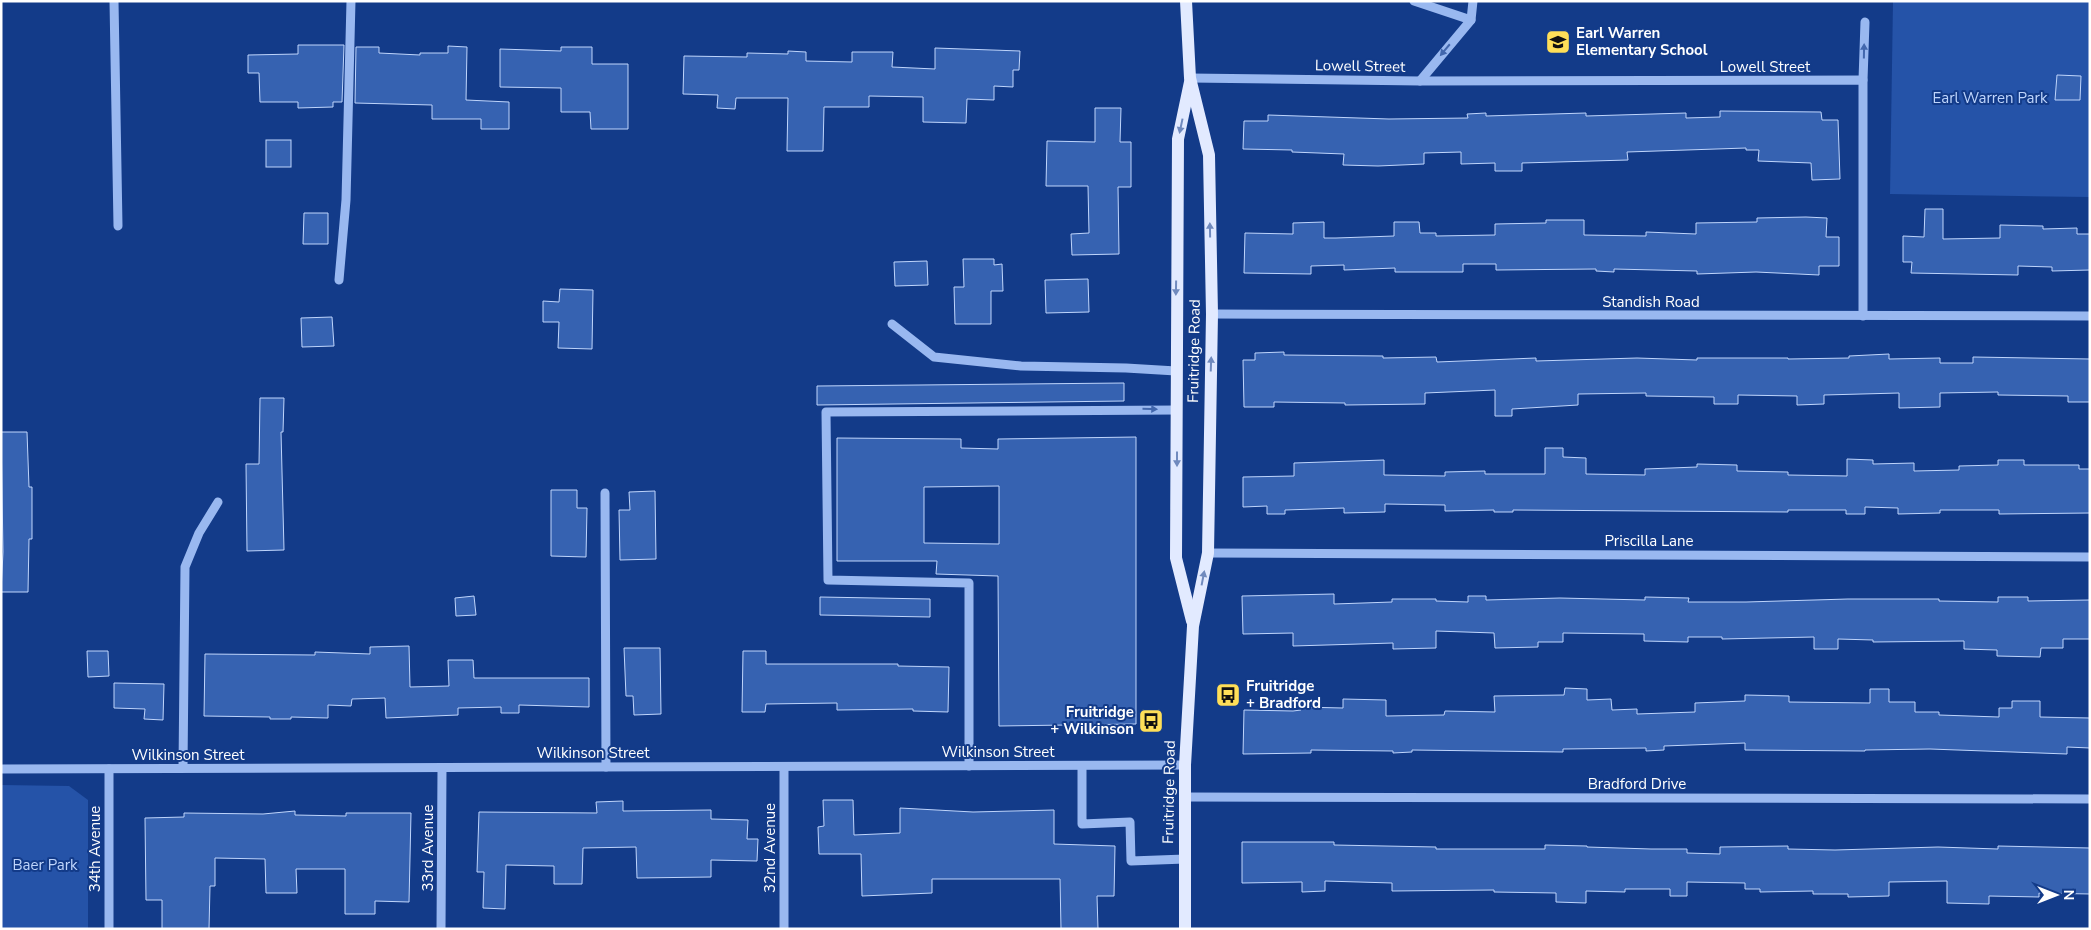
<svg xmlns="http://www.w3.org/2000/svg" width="2091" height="930" viewBox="0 0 2091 930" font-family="'Nunito Sans',sans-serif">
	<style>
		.green { fill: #2553a8 }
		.building { fill: #3662b1; stroke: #bfd5fc; fill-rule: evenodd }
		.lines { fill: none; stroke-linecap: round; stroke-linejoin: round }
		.minor { stroke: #99b8f0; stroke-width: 9 }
		.major { stroke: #e2eaff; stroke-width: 12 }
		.oneway { fill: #4267ad }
		.oneway2 { fill: #708abe }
		.labels { text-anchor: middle; stroke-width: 4; stroke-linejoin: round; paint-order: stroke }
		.poi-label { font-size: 15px; font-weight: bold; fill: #fff; stroke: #133b89; text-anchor: start }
		.street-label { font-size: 15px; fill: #fff; stroke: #133b89 }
		.park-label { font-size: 15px; fill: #bfd5fc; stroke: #133b89 }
	</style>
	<rect width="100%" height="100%" fill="#133b89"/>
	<g class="green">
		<path d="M1893,1H2090V197L1890,194Z"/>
		<path d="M1,785L69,786L88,800V929H1Z"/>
	</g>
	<g class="building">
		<path d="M298,45H344L342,102H333V107L298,108V102H260L259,73H248V55L298,54Z"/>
		<path d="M448,46L467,47L466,100L509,102V129H481V119H432V105L355,103L356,47H379V53L420,55V53H448Z"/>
		<path d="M561,47H592V64H628V129H591L590,112H561V88L500,87V49L561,51Z"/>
		<path d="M935,48L1020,51L1019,70H1013V87L994,86V100L967,99L966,123L923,122V97L869,96V107H824L823,151H787L788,98H736L735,109L717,108L718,95L683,94L684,56L747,57V53L788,54V51L806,52V61L852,62V52H893L892,67L935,69Z"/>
		<path d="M2057,75L2081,76L2080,100H2055Z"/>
		<path d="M1095,108H1121L1120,142H1131V187H1118L1119,254L1072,255L1071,234L1089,233L1088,186H1046L1047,141L1095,142Z"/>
		<path d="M1720,111L1821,112L1822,120H1838L1840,179L1812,180L1811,163L1758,161L1759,150H1746V148L1627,152L1628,160L1522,163V171H1495V163L1461,164V152L1424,153V164L1378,166L1343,165L1344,154L1292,152V150L1243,149L1244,121H1268V115L1389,119L1468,118L1467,114L1486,113V116L1586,113V116L1686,113V118L1720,117Z"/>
		<rect x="266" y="140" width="25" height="27"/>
		<path d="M1925,209H1943V239L2000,238V225L2043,226V229L2077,228V234H2090V270L2052,271V267L2018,266V275L1911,273L1912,262H1903V236L1924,237Z"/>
		<path d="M304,213H328V244H303Z"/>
		<path d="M1806,217L1827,218L1826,237H1839V266H1819V275L1756,272L1697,274V271L1614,269V272L1596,271V269L1496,270V264H1463V272H1395V268L1344,270V265L1311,266V274L1244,273L1245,233L1293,234V223L1324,222V238H1336L1394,236V222H1419L1420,233H1436V236L1495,235V224L1546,223V220H1584V235L1646,236V232L1696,234V223L1757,222V218Z"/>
		<path d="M963,259H994V265L1002,264L1003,291H991V324H955L954,287H964Z"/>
		<path d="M927,261L928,285L895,286L894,262Z"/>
		<path d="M1088,279L1089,312L1046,313L1045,280Z"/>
		<path d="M560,289L593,290L592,349L558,348L559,322H543V301L559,302Z"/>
		<path d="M332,317L334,346L302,347L301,318Z"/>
		<path d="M1284,352V355L1383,356V358L1436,357L1437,362L1536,358V361L1637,358L1697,360V358H1788V359L1849,358V356L1889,354V359L1940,358V363H1973V357L2090,359V402H2068V396L1998,395V392L1940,393V407L1899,408V393L1824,395V404L1797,405V396L1738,395V404H1714V397L1646,396V393L1578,394V405L1512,409V416H1495V390L1425,393V404L1345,405V403L1274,402V407H1244L1243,360H1255V353Z"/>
		<path d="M1124,383V401L817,405V386Z"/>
		<path d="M260,398H284L283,432H281L284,550L247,551L246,464H259Z"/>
		<path d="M1,432H27L29,487H32V539H29L28,592H1L3,552Z"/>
		<path d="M1136,437V724L999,726L998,576L936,574L937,561H837V438L961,439V448L998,449V439ZM999,486V544L924,543V487Z"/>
		<path d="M1545,448H1563V457L1586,458V474L1645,475V469L1697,467V464L1737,465V471L1788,472V475L1847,476V459L1873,460V464L1914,463V471L1959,470V466L1998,465V460H2024V465H2079V469H2090V513L1999,514V510H1940V513L1898,514V508L1865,507V514H1846V510H1788V512L1513,510V512H1494V510L1445,511V505L1385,504V512L1344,513V508L1285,510V514H1267V506L1243,507V477L1294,476V463L1384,460V475L1445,476V472L1485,471V474H1545Z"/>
		<path d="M551,490H577V508H587L586,557L551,556Z"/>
		<path d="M655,491L656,559L620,560L619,510H630L629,492Z"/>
		<path d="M1334,594V604L1392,602V599H1436V601L1468,602V596H1486V600L1560,598L1645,600V597L1689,598L1688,602H1746L1848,599H1939V601L1998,602V597H2028V601L2090,600V639H2063V648H2041L2040,657L1997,656V650L1964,649V641L1873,642V640L1838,639V649H1814V637L1722,639V637H1688V642L1644,641V634L1563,633V642H1538V647L1495,648L1494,633L1436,631V648L1393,649V643L1293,646V633L1243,634L1242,596Z"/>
		<path d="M474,596L476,615L456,616L455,598Z"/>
		<path d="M820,597L930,599V617L820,615Z"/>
		<path d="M409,646L410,687L449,686L448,660H473L474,678H589V707L519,705V713H501V707L458,708V715L386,718L385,698L352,699L351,706L328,705V718L291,717V719H270V717L204,716L205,654L315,655V652L370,654V647Z"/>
		<path d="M624,648H660L661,714L634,715L633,696H626Z"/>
		<path d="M87,651H108L109,676L88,677Z"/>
		<path d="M743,651H766V664H898V666L949,667L948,712L913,711V709L837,710V703L766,704L765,712H742Z"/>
		<path d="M114,683L164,684L163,720L144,719L145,709L114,708Z"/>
		<path d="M1565,688L1587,689V700L1611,699L1612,710L1637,709V714L1695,712V703L1745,701V695L1789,696V702L1870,703V689H1889V702H1915V712H1939V715L1999,717V708H2012V701H2040V717L2090,718V748L2067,747V754L1930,749L1865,750V751L1745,750V743L1664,746V750L1646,751V748L1563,749V752L1412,750V752L1393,753V751L1311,750V753L1243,754L1244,710L1293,711L1301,710V707L1343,708V699L1386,700V716L1444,715L1445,711L1495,712L1494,696L1564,695Z"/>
		<path d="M823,800H853L854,835L900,833V808L973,812L1054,810V844L1115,846L1114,896H1097L1098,929H1061L1060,879H932V893L862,896L861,854H819L818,827L824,826Z"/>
		<path d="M623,801V811L711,810V819L748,820L747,839H758L757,861L711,860V877L637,878L636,847L583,848L582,884H554V866L506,865L505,909L483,908L484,872H477L479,812L597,813L596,802Z"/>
		<path d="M295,811V815L346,816V813H411L409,902L375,901V914H345V869H296L297,893H266L265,859L215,858V886H210L209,929H162V900H146L145,818L184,817V813L263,814Z"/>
		<path d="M1242,842H1334V845L1436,847V849H1545V845L1587,846V847L1651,849H1687V853L1720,854V847L1788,846V849L1835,850L1938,847L1998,849V846L2090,848V894L2039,893V897L1989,896V904L1947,903V881L1889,882V896L1848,897V894H1813V891L1760,892V889H1745V883L1687,882V896H1670V889H1625V892L1586,891V903L1556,902V893L1494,892V890L1392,891V883L1325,881V891L1302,892V882L1242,883Z"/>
	</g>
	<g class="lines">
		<g class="minor">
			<path d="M114,1L118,226"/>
			<path d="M1414,1L1471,20"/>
			<path d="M1190,78L1420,81L1863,80V316"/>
			<path d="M1863,80L1865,22"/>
			<path d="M1420,81L1471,20L1473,1"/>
			<path d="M339,280L346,200L351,1"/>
			<path d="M1212,314L2090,316"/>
			<path d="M892,324L934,357L1021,366L1126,368L1176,371"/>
			<path d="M605,493L606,767"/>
			<path d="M1208,553L2090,557"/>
			<path d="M969,766V583L828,580L826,412L1177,410"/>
			<path d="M1082,766V824L1130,822L1131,861L1185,859"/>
			<path d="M183,768L185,567L199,533L218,502"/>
			<path d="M1,769L1185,765"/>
			<path d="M1185,797L2090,799"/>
			<path d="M109,929V769"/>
			<path d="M441,929L442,768"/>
			<path d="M784,929V767"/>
		</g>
		<g class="major">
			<path d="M1190,82L1178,139L1176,558L1192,621"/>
			<path d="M1185,929V765L1193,626L1208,553L1212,314L1209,155L1190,78L1186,1"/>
		</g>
	</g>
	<defs><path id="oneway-solid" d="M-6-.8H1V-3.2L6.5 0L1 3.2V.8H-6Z" transform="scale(1.25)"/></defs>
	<g class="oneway">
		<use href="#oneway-solid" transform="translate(1445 50) rotate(130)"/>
		<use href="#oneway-solid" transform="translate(1864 51) rotate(-89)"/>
		<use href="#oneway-solid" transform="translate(1150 409) rotate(1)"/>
	</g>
	<g class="oneway2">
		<use href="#oneway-solid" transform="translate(1181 126) rotate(102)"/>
		<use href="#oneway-solid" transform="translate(1210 230) rotate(-91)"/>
		<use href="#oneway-solid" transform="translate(1176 288) rotate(91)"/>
		<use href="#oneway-solid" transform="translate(1211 364) rotate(-88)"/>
		<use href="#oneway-solid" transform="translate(1177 459) rotate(90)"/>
		<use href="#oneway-solid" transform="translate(1203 578) rotate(-79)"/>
	</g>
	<defs>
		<symbol id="school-square" viewBox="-11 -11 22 22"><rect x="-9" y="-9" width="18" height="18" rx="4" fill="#ffdf58" stroke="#133b89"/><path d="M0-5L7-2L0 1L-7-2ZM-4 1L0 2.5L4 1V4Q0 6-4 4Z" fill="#111"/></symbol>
		<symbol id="bus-square" viewBox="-11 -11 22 22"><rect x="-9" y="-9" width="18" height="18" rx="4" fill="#ffdf58" stroke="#133b89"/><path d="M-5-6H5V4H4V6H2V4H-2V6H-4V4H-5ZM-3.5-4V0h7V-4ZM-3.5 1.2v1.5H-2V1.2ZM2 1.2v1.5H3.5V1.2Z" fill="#111"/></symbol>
	</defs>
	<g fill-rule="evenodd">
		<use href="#school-square" x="1544" y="28" width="28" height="28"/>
		<use href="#bus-square" x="1214" y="681" width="28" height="28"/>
		<use href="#bus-square" x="1137" y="707" width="28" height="28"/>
	</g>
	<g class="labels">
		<g class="poi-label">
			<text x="1576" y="38">Earl Warren<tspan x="1576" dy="17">Elementary School</tspan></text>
			<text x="1246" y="691">Fruitridge<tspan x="1246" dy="17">+ Bradford</tspan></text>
			<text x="1134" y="717" text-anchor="end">Fruitridge<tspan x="1134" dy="17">+ Wilkinson</tspan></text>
		</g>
		<g class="street-label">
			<text transform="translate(1360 66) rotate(1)" y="5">Lowell Street</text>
			<text x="1765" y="72">Lowell Street</text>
			<text x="1651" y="307">Standish Road</text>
			<text transform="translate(1194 351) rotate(-89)" y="5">Fruitridge Road</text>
			<text x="1649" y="546">Priscilla Lane</text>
			<text x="998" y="757">Wilkinson Street</text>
			<text x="593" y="758">Wilkinson Street</text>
			<text x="188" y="760">Wilkinson Street</text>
			<text x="1637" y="789">Bradford Drive</text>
			<text transform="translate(1169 792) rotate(-89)" y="5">Fruitridge Road</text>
			<text transform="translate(428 848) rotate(-90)" y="5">33rd Avenue</text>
			<text transform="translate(770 848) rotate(-90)" y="5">32nd Avenue</text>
			<text transform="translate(95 849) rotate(-90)" y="5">34th Avenue</text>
		</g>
		<g class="park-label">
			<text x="1990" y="103">Earl Warren Park</text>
			<text x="45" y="870">Baer Park</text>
		</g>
	</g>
	<rect width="2091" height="930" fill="none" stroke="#ffffff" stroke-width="5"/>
	<g transform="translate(2056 895) rotate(90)" stroke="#133b89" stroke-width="4" paint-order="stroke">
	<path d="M0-4L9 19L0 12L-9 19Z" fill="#ffffff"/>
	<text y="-8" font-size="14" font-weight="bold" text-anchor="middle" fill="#ffffff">N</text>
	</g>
</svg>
